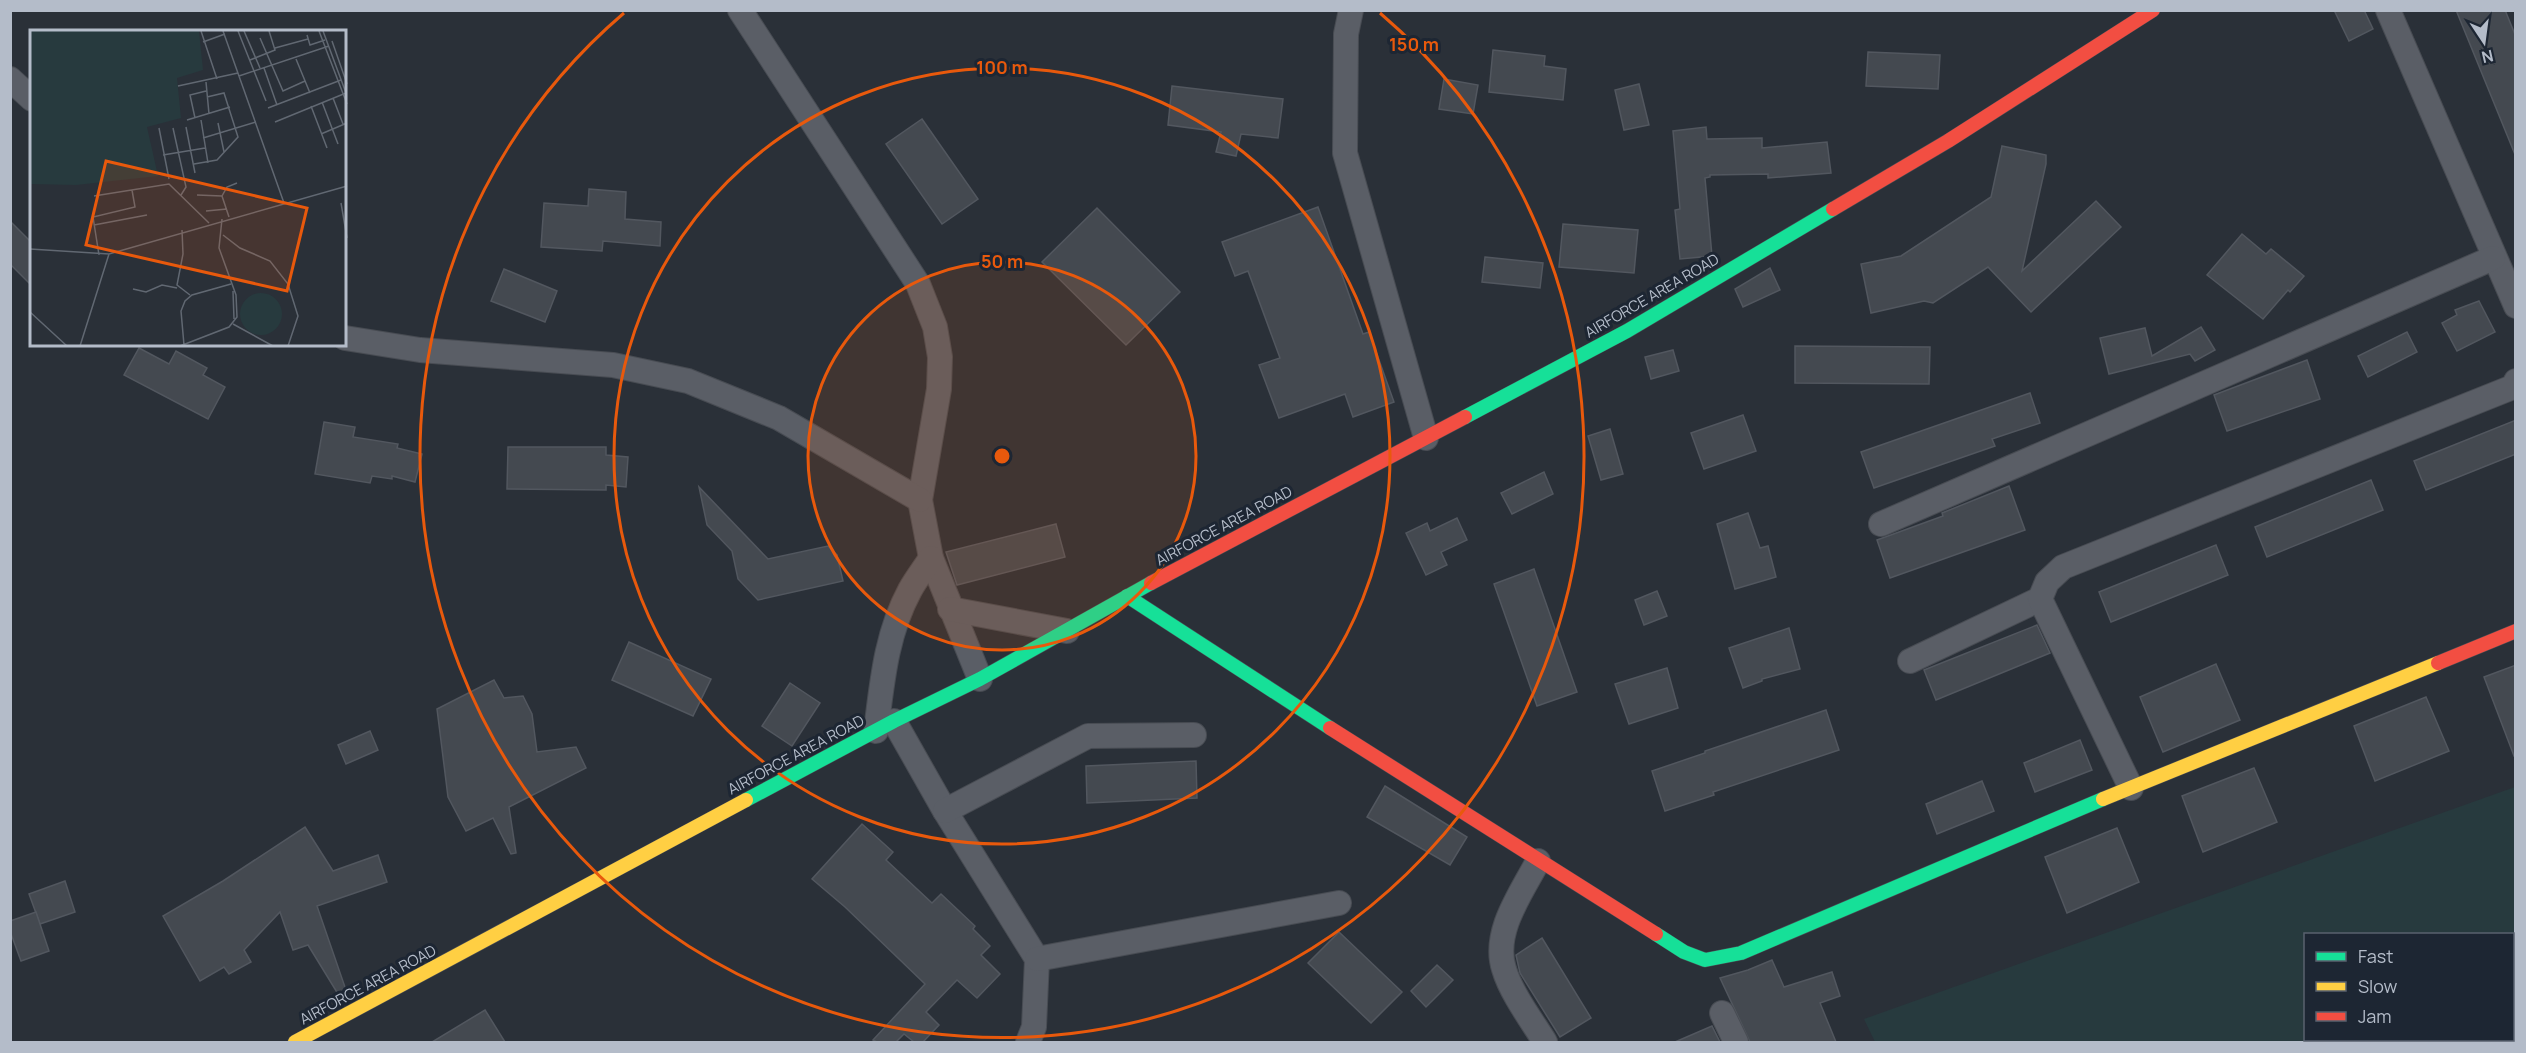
<svg xmlns="http://www.w3.org/2000/svg" width="2526" height="1053" viewBox="0 0 2526 1053" font-family="Manrope,sans-serif">
	<style>
		.green { fill: #273a3e; fill-rule: evenodd }
		.building { fill: #444950; stroke: #52575f; stroke-width: 1.5 }
		.lines { fill: none; stroke-linecap: round; stroke-linejoin: round }
		.street-casing { stroke: #484c53; stroke-width: 26 }
		.fast-casing { stroke: #484c53; stroke-width: 15 }
		.slow-casing { stroke: #484c53; stroke-width: 15 }
		.jam-casing { stroke: #484c53; stroke-width: 15 }
		.street { stroke: #5a5e66; stroke-width: 24 }
		.fast { stroke: #16e098; stroke-width: 14 }
		.slow { stroke: #ffcf43; stroke-width: 14 }
		.jam { stroke: #f24e42; stroke-width: 14 }
		.ring { fill: none; stroke: #e8590c; stroke-width: 3 }
		.labels { text-anchor: middle; stroke-width: 6; stroke-linejoin: round; paint-order: stroke }
		.street-label { font-size: 15px; fill: #b4bcc9; stroke: #1d2633 }
		.inset-road { fill: none; stroke: #616872; stroke-width: 1.5 }
		.view { fill: #e8590c; fill-opacity: 0.15; stroke: #e8590c; stroke-width: 3 }
		.inset-edge { fill: none; stroke: #b4bcc9; stroke-width: 3 }
		.centre { fill: #e8590c; stroke: #1d2633; stroke-width: 3 }
		.ring-label { font-size: 18px; text-anchor: middle; font-weight: bold; fill: #e8590c; stroke: #1d2633; stroke-width: 6; stroke-linejoin: round; paint-order: stroke }
	</style>
	<rect width="100%" height="100%" fill="#2a3038"/>
	<path class="green" d="M2515,787V1042H1875L1864,1019ZM2306,934H2512V1040H2306Z"/>
	<g class="building">
		<path d="M2334,10H2364L2373,29L2349,41Z"/>
		<path d="M2456,10H2505L2516,37V157Z"/>
		<path d="M1493,50L1545,56L1544,66L1566,69L1563,100L1489,92Z"/>
		<path d="M1868,52L1940,55L1938,89L1866,86Z"/>
		<path d="M1444,79L1478,85L1473,114L1439,109Z"/>
		<path d="M1639,84L1649,125L1624,130L1615,90Z"/>
		<path d="M1172,86L1283,99L1278,138L1241,134L1236,156L1216,152L1221,132L1168,125Z"/>
		<path d="M922,119L978,199L942,224L886,144Z"/>
		<path d="M1706,127L1707,139L1762,138V148L1827,142L1831,173L1768,178V174L1710,175V177L1705,178L1712,256L1680,259L1675,210L1680,209L1673,131Z"/>
		<path d="M2002,146L2046,155V164L2022,271L2096,201L2121,227L2031,312L1988,267L1933,303L1924,301L1871,313L1861,264L1901,256L1991,197Z"/>
		<path d="M589,189L626,192L625,219L661,222L660,246L603,241L602,251L541,247L544,203L588,206Z"/>
		<path d="M1318,207L1363,334L1369,332L1394,402L1353,417L1345,394L1279,418L1259,365L1280,358L1248,271L1235,276L1222,242Z"/>
		<path d="M1097,208L1180,292L1126,345L1042,262Z"/>
		<path d="M10,221L32,243V286L10,264Z"/>
		<path d="M1563,224L1638,230L1634,273L1559,267Z"/>
		<path d="M2242,234L2266,254L2271,249L2304,276L2290,292L2288,290L2263,319L2207,275Z"/>
		<path d="M1485,257L1543,263L1540,288L1482,282Z"/>
		<path d="M1770,268L1780,290L1743,307L1735,289Z"/>
		<path d="M504,269L557,291L545,322L491,301Z"/>
		<path d="M2479,301L2495,332L2457,351L2442,323L2457,315L2455,310Z"/>
		<path d="M2201,327L2215,350L2195,361L2190,354L2109,374L2100,338L2145,328L2152,356Z"/>
		<path d="M2407,332L2417,352L2368,377L2358,356Z"/>
		<path d="M1795,346L1930,347L1929,384L1795,383Z"/>
		<path d="M139,348L169,364L176,351L207,368L203,375L225,387L208,419L124,375Z"/>
		<path d="M1673,350L1679,371L1651,379L1645,357Z"/>
		<path d="M2307,360L2320,399L2227,431L2214,395Z"/>
		<path d="M2030,393L2040,423L1992,439L1995,446L1874,488L1861,452Z"/>
		<path d="M1743,415L1756,451L1704,469L1691,433Z"/>
		<path d="M2516,420V454L2426,490L2414,461Z"/>
		<path d="M324,422L355,427L353,437L398,444L397,448L422,454L415,482L392,476V479L372,476L370,483L315,474Z"/>
		<path d="M1610,429L1623,474L1601,480L1588,436Z"/>
		<path d="M508,447H606V455L628,457L626,487L606,485V490L507,489Z"/>
		<path d="M1544,472L1553,494L1512,514L1501,493Z"/>
		<path d="M2371,480L2383,510L2267,557L2255,527Z"/>
		<path d="M2009,486L2025,530L1890,578L1877,540L1943,516L1942,513Z"/>
		<path d="M699,487L768,559L828,546L837,555L843,581L758,600L738,579L732,551L707,525Z"/>
		<path d="M1748,513L1760,548L1768,546L1776,577L1735,589L1717,524Z"/>
		<path d="M1457,518L1467,540L1441,552L1447,565L1426,575L1406,533L1427,523L1430,531Z"/>
		<path d="M1056,524L1065,557L957,585L946,552Z"/>
		<path d="M2216,545L2228,575L2111,622L2099,592Z"/>
		<path d="M1534,569L1577,692L1537,706L1494,584Z"/>
		<path d="M1657,591L1667,616L1644,625L1635,600Z"/>
		<path d="M2037,625L2050,653L1936,700L1924,670Z"/>
		<path d="M1789,628L1800,669L1762,679V681L1743,688L1729,648Z"/>
		<path d="M629,642L711,679L693,716L612,680Z"/>
		<path d="M2216,664L2240,720L2163,752L2140,697Z"/>
		<path d="M2516,665V755L2514,756L2484,677Z"/>
		<path d="M1667,668L1678,708L1629,724L1615,684Z"/>
		<path d="M494,680L504,698L523,696L532,714L537,752L576,747L586,768L509,807L516,853L511,854L493,818L466,831L448,797L437,709Z"/>
		<path d="M790,683L820,703L792,746L762,726Z"/>
		<path d="M2426,697L2449,751L2375,781L2354,726Z"/>
		<path d="M1826,710L1839,750L1713,792L1714,795L1665,811L1652,771L1705,753V751Z"/>
		<path d="M370,731L378,750L346,764L338,745Z"/>
		<path d="M2080,740L2092,770L2035,792L2024,763Z"/>
		<path d="M1196,761L1197,798L1087,803L1086,766Z"/>
		<path d="M2254,768L2277,822L2203,852L2182,796Z"/>
		<path d="M1982,781L1994,811L1937,834L1926,804Z"/>
		<path d="M1385,786L1467,837L1450,865L1367,817Z"/>
		<path d="M862,824L893,852L886,860L932,903L941,894L975,926L973,929L990,946L981,955L1000,974L977,998L957,980L926,1012L939,1025L923,1042H914L904,1034L896,1042H877L873,1040L925,984L845,907L812,879Z"/>
		<path d="M305,827L333,871L378,855L387,882L317,906L346,990L338,994L308,945L293,950L280,912L244,950L251,962L229,974L224,967L200,981L163,916L223,881Z"/>
		<path d="M2117,828L2139,882L2067,913L2045,857Z"/>
		<path d="M65,881L75,912L40,924L29,894Z"/>
		<path d="M36,912L49,951L21,961L10,931V921Z"/>
		<path d="M1339,932L1402,992L1371,1023L1308,963Z"/>
		<path d="M1542,938L1591,1018L1560,1037L1520,973L1516,955Z"/>
		<path d="M1772,960L1784,987L1832,972L1840,996L1820,1003L1836,1042H1750L1720,978L1748,970Z"/>
		<path d="M1437,965L1453,980L1426,1007L1411,991Z"/>
		<path d="M485,1010L505,1042H432Z"/>
		<path d="M1712,1026L1720,1042H1675Z"/>
	</g>
	<g class="lines">
		<defs>
			<g id="street">
				<path d="M740,10L918,284L935,327L940,357L939,389L920,500L931,558L980,679"/>
				<path d="M1351,10L1346,34L1345,153L1426,438"/>
				<path d="M2388,10L2516,306"/>
				<path d="M10,79L32,99"/>
				<path d="M345,338L420,350L613,365L688,381L779,418L920,500"/>
				<path d="M1881,524L2493,258"/>
				<path d="M950,609L1067,631"/>
				<path d="M1910,661L2040,599"/>
				<path d="M894,721L945,811L1037,959L1034,1027L1028,1042"/>
				<path d="M876,731C882,683 886,634 910,590C916,579 924,569 931,558"/>
				<path d="M2131,788L2040,599L2047,582L2063,567L2513,387L2516,381"/>
				<path d="M945,811L1088,736L1194,735"/>
				<path d="M1538,861C1522,892 1492,932 1504,969C1511,993 1532,1021 1545,1042"/>
				<path d="M1037,959L1339,903"/>
				<path d="M1722,1013L1736,1042"/>
			</g>
			<g id="fast">
				<path d="M1465,417L1627,331L1833,209"/>
				<path d="M1127,596L1330,728"/>
				<path d="M746,800L894,721L980,679L1151,583"/>
				<path d="M1656,934L1684,952L1705,960L1741,953L2103,799"/>
			</g>
			<g id="slow">
				<path d="M2103,799L2438,663"/>
				<path d="M295,1042L746,800"/>
			</g>
			<g id="jam">
				<path d="M1833,209L1948,141L2153,10"/>
				<path d="M1151,583L1465,417"/>
				<path d="M2438,663L2516,631"/>
				<path d="M1330,728L1656,934"/>
			</g>
		</defs>
		<use href="#street" class="street-casing"/>
		<use href="#fast" class="fast-casing"/>
		<use href="#slow" class="slow-casing"/>
		<use href="#jam" class="jam-casing"/>
		<use href="#street" class="street"/>
		<use href="#fast" class="fast"/>
		<use href="#slow" class="slow"/>
		<use href="#jam" class="jam"/>
	</g>
	<circle cx="1002" cy="456" r="194" fill="#e8590c" fill-opacity=".12"/>
	<g class="ring">
		<circle cx="1002" cy="456" r="194"/>
		<circle cx="1002" cy="456" r="388"/>
		<path d="M1380 13A582 582 0 1 1 624 13"/>
	</g>
	<g class="labels">
		<g class="street-label">
			<text transform="translate(1652 296) rotate(-30)" y="5">AIRFORCE AREA ROAD</text>
			<text transform="translate(1224 526) rotate(-28)" y="5">AIRFORCE AREA ROAD</text>
			<text transform="translate(796 755) rotate(-28)" y="5">AIRFORCE AREA ROAD</text>
			<text transform="translate(368 985) rotate(-28)" y="5">AIRFORCE AREA ROAD</text>
		</g>
	</g>
	<g transform="translate(30 30)">
		<rect width="316" height="316" fill="#2a3038"/>
		<path d="M0,1H169L173,40L147,48L151,88L117,97L128,146L46,155L0,154ZM210 284a21 21 0 1 1 42 0a21 21 0 1 1-42 0Z" fill="#273a3e"/>
		<path class="inset-road" d="M171,1L187,49M193,1L254,173M208,1L236,71M214,1L230,38M289,1L317,74M293,1L316,63M277,5L280,15L295,10M230,8L253,61L275,51M302,11L317,54M173,12L195,4M245,18L278,9M266,29L280,63M220,30L245,20L239,1M234,38L247,75M209,46L299,16M176,52L179,84M148,56L208,43M303,68L313,94M292,72L308,114M281,76L297,118M238,78L311,50M165,88L160,65L176,61M157,90L200,77M171,90L178,133M245,92L316,63M188,93L194,122M156,97L165,143M129,98L139,149M143,98L156,157L151,165M291,104L317,93M173,108L226,92M133,125L175,118M164,134L187,130L208,107L194,63L177,67M167,165L192,166M64,166L139,154L179,193M311,173L317,208M176,181L197,179M199,187L192,166L197,157L207,153M64,195L117,185M152,200L153,224L147,255L160,265M193,205L210,218L240,231L258,254L268,286L258,316M0,219L79,224L317,156M69,225L63,187L105,177L102,160M103,259L116,262L132,255L147,258M203,261L204,289M0,282L37,316M203,294L243,316M154,315L151,281L155,271L162,265L201,254M50,316L79,224M150,316L199,297L207,287L206,265L189,218L192,189"/>
		<path class="view" d="M76,131L277,178L257,261L56,215Z"/>
		<rect width="316" height="316" class="inset-edge"/>
	</g>
	<circle cx="1002" cy="456" r="9" class="centre"/>
	<g class="ring-label">
		<text x="1414" y="51">150 m</text>
		<text x="1002" y="74">100 m</text>
		<text x="1002" y="268">50 m</text>
	</g>
	<rect width="2526" height="1053" fill="none" stroke="#b4bcc9" stroke-width="24"/>
	<rect x="2304" y="933" width="210" height="108" fill="#1d2633" stroke="#59626f" stroke-width="1.5"/>
	<rect x="2316" y="952" width="30" height="9" fill="#16e098" stroke="#59626f" stroke-width="1.5"/>
	<text x="2358" y="963" font-size="18" fill="#b4bcc9">Fast</text>
	<rect x="2316" y="982" width="30" height="9" fill="#ffcf43" stroke="#59626f" stroke-width="1.5"/>
	<text x="2358" y="993" font-size="18" fill="#b4bcc9">Slow</text>
	<rect x="2316" y="1012" width="30" height="9" fill="#f24e42" stroke="#59626f" stroke-width="1.5"/>
	<text x="2358" y="1023" font-size="18" fill="#b4bcc9">Jam</text>
	<g transform="translate(2484 42) rotate(167)" stroke="#1d2633" stroke-width="4.5" paint-order="stroke">
	<path d="M0-4.5L10 22L0 15L-10 22Z" fill="#b4bcc9"/>
	<text y="-9" font-size="16" font-weight="bold" text-anchor="middle" fill="#b4bcc9">N</text>
	</g>
</svg>
